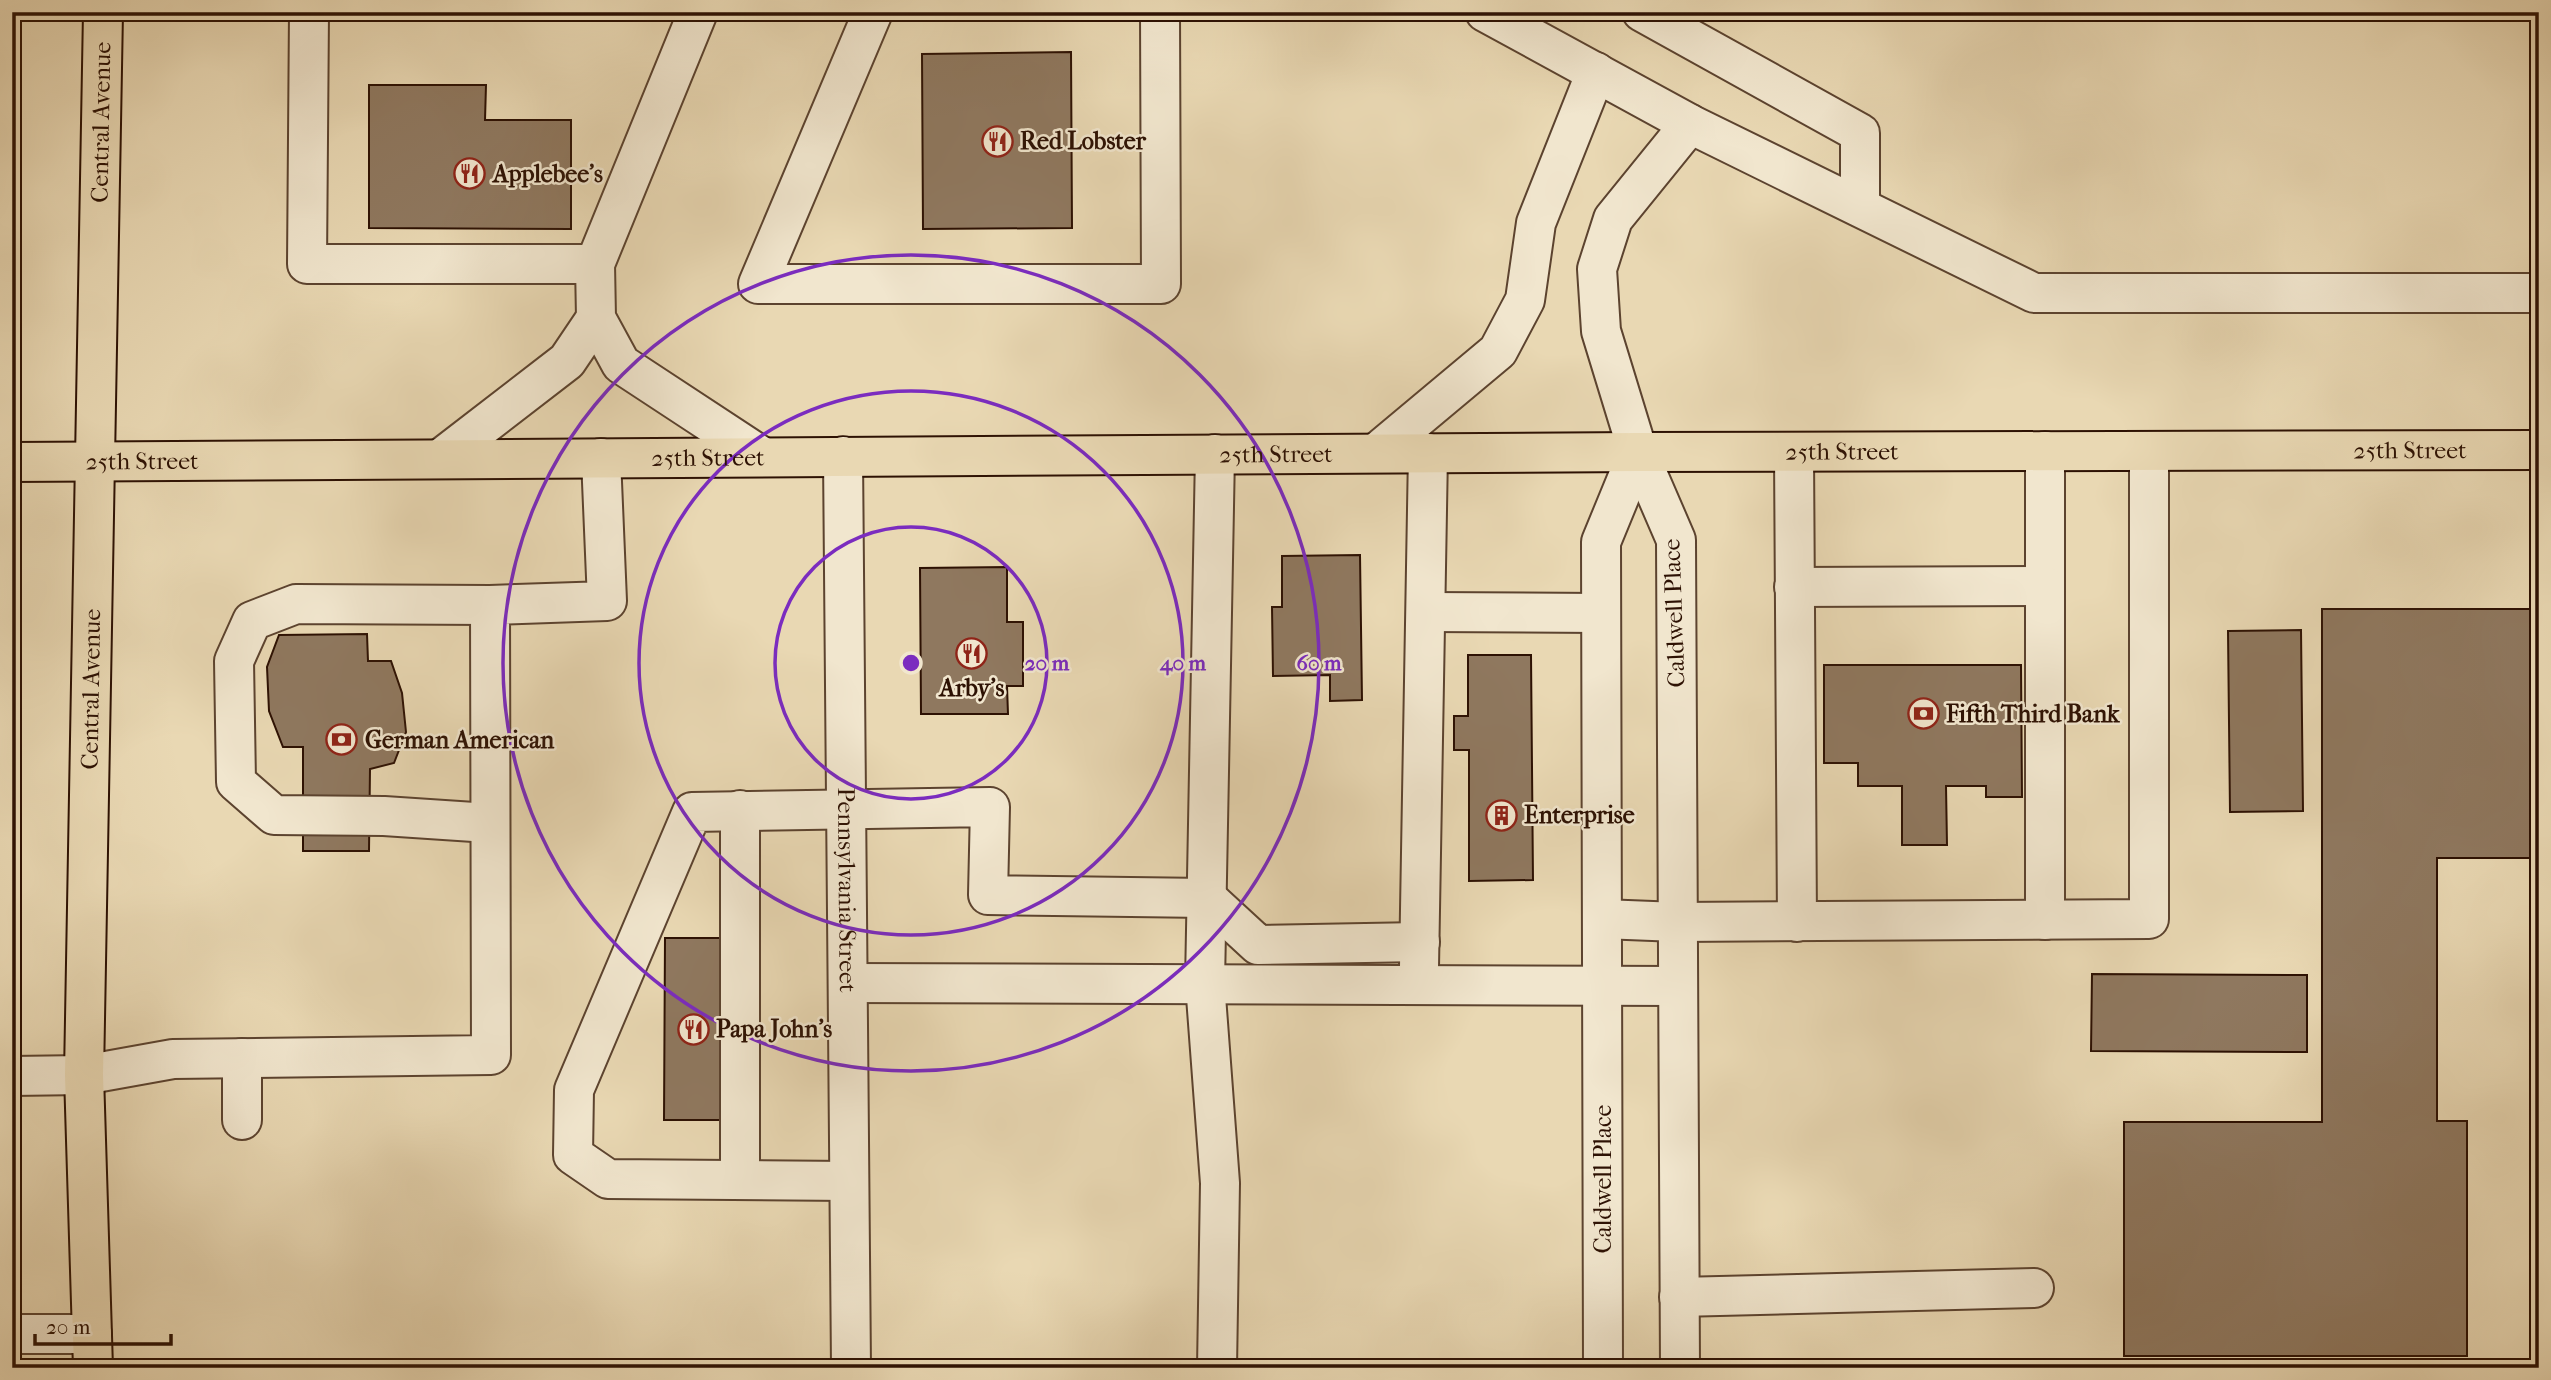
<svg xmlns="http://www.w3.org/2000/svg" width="2551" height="1380" viewBox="0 0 2551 1380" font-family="'IM FELL French Canon',serif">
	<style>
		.building { fill: #8f785f; stroke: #2d1103; stroke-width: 2 }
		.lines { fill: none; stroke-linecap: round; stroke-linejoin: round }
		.minor-casing { stroke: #5c432f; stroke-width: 42 }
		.major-casing { stroke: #2d1103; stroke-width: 42 }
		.minor { stroke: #f1e6ce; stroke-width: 38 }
		.major { stroke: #e9d8b3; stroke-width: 38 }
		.ring { fill: none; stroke: #7b2cbf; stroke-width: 3.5 }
		.labels { text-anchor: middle; stroke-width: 5; stroke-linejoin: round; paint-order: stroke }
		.street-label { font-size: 24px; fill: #2d1103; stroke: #f1e6ce }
		.poi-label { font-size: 24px; font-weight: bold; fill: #2d1103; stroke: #f1e6ce; text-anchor: start }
		.centre { fill: #7b2cbf; stroke: #f1e6ce; stroke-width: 3.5 }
		.ring-label { font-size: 21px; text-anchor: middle; font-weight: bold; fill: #7b2cbf; stroke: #f1e6ce; stroke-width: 5; stroke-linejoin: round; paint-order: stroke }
	</style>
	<rect width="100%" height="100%" fill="#e9d8b3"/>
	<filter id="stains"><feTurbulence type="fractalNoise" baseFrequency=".00286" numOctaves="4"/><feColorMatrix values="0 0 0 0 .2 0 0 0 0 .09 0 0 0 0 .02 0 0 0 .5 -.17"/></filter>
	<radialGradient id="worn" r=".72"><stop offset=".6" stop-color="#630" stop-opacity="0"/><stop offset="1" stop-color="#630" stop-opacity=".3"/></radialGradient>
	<g class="building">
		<path d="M1071,52L1072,228L923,229L922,54Z"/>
		<path d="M369,85H486L485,120H571V229L369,228Z"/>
		<path d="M1360,555L1362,700L1330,701V675L1273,676L1272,607H1282V556Z"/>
		<path d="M1007,567V622H1023V686H1007L1008,714H921L920,568Z"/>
		<path d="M2322,609H2539V858H2437V1121H2467V1356H2124V1122H2322Z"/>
		<path d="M2301,630L2303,811L2230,812L2228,631Z"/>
		<path d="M367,634L368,661H391L402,693L406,732L394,763L370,769L369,851H303V747H283L269,711L267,667L279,635Z"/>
		<path d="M1468,655H1531L1533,880L1469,881V750H1454V716H1468Z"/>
		<path d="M1824,665H2021L2022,797H1986V786H1946L1947,845H1902V786H1858V763H1824Z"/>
		<path d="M665,938H723V1120H664Z"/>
		<path d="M2092,974L2307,975V1052L2091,1051Z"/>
	</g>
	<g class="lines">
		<defs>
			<g id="minor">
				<path d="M309,12L307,264H595"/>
				<path d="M698,12L595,264L596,318L621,364L761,456"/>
				<path d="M873,12L758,284H1161L1160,12"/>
				<path d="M1485,12L1690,124L2034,293H2539"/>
				<path d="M1642,12L1860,133V207"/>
				<path d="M2045,451V920"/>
				<path d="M1794,452L1797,922"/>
				<path d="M1376,453L1498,351L1525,300L1536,223L1596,72"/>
				<path d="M1215,454L1205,983L1220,1183L1217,1368"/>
				<path id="s1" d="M843,456L851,1368"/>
				<path d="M440,459L567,361L596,318"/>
				<path d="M1794,587L2045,586"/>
				<path d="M1426,612L1601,613"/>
				<path d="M740,810V1179"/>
				<path d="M489,823L384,816L274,815L236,782L234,661L252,621L296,604L490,605"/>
				<path d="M1602,919L1678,922L2149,919V451"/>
				<path d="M1419,967L1428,453"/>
				<path d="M848,983L1678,986"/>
				<path d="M242,1058V1120"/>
				<path d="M12,1076L84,1075L173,1059L491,1055L490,605L607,601L601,458"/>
				<path d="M849,1181L608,1179L573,1155L574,1090L692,812L990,807L988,895L1207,898L1258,945L1420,942"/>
				<path d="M1679,1297L2034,1288"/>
				<path d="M12,1334H92"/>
				<path d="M1603,1368L1601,542L1638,452"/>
				<path d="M1680,1368L1676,540L1638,452L1601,331L1597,269L1613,219L1690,124"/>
			</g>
			<g id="major">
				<path id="s2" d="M12,462L1638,452L2539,450"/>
				<path id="s3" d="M93,1368L84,1075L103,12"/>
			</g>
		</defs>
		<use href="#minor" class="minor-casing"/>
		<use href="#major" class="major-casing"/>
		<use href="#minor" class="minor"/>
		<use href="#major" class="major"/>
	</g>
	<g class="ring">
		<circle cx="911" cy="663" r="136"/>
		<circle cx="911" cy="663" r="272"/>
		<circle cx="911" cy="663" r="408"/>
	</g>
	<defs>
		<symbol id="restaurant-ring" viewBox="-11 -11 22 22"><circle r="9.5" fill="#f1e6ce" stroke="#8f2418" stroke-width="1.5"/><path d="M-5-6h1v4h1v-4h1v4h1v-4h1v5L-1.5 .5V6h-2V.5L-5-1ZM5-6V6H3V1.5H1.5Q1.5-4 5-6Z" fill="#8f2418"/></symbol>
		<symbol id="bank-ring" viewBox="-11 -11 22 22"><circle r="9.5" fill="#f1e6ce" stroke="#8f2418" stroke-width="1.5"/><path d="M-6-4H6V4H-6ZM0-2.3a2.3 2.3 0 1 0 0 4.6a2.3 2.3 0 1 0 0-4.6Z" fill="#8f2418"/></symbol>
		<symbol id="building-ring" viewBox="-11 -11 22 22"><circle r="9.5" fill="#f1e6ce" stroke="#8f2418" stroke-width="1.5"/><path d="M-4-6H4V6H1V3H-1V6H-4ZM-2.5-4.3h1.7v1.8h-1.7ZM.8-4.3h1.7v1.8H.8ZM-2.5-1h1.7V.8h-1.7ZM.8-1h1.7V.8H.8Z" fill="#8f2418"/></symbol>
	</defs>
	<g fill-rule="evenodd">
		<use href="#restaurant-ring" x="980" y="124" width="35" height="35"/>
		<use href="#restaurant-ring" x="452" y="156" width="35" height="35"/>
		<use href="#restaurant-ring" x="954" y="636" width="35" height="35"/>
		<use href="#bank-ring" x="1906" y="696" width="35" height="35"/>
		<use href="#bank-ring" x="324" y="722" width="35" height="35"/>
		<use href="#building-ring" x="1484" y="798" width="35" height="35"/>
		<use href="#restaurant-ring" x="676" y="1012" width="35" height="35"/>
	</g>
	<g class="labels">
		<g class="street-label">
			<text dy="8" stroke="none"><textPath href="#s3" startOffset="1246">Central Avenue</textPath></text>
			<text dy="8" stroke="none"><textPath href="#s2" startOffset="2398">25th Street</textPath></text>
			<text dy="8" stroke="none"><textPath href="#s2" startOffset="1830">25th Street</textPath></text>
			<text dy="8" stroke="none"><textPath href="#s2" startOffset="1264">25th Street</textPath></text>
			<text dy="8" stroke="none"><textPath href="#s2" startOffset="696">25th Street</textPath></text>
			<text dy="8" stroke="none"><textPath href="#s2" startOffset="130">25th Street</textPath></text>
			<text transform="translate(1674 613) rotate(-92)" y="8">Caldwell Place</text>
			<text dy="8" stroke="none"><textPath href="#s3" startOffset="679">Central Avenue</textPath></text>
			<text dy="8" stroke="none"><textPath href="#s1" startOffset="434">Pennsylvania Street</textPath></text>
			<text transform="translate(1603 1179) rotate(-90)" y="8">Caldwell Place</text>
		</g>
		<g class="poi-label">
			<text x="1020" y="149">Red Lobster</text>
			<text x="493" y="182">Applebee's</text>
			<text x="972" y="696" text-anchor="middle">Arby's</text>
			<text x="1946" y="722">Fifth Third Bank</text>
			<text x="365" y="748">German American</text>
			<text x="1524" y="823">Enterprise</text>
			<text x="716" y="1037">Papa John's</text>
		</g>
	</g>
	<circle cx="911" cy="663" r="10" class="centre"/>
	<g class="ring-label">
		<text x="1047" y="670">20 m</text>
		<text x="1183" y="670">40 m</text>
		<text x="1319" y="670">60 m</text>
	</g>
	<rect width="2551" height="1380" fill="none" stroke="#e9d8b3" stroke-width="42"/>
	<rect x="14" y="14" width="2523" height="1352" fill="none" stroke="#2d1103" stroke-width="3.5"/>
	<rect x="21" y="21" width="2509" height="1338" fill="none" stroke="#2d1103" stroke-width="2"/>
	<path d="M35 1334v10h136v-10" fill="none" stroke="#2d1103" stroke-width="3.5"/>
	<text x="46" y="1334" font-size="21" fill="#2d1103" stroke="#f1e6ce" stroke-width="5" paint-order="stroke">20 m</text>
	<rect width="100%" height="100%" filter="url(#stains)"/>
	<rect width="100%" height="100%" fill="url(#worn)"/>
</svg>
